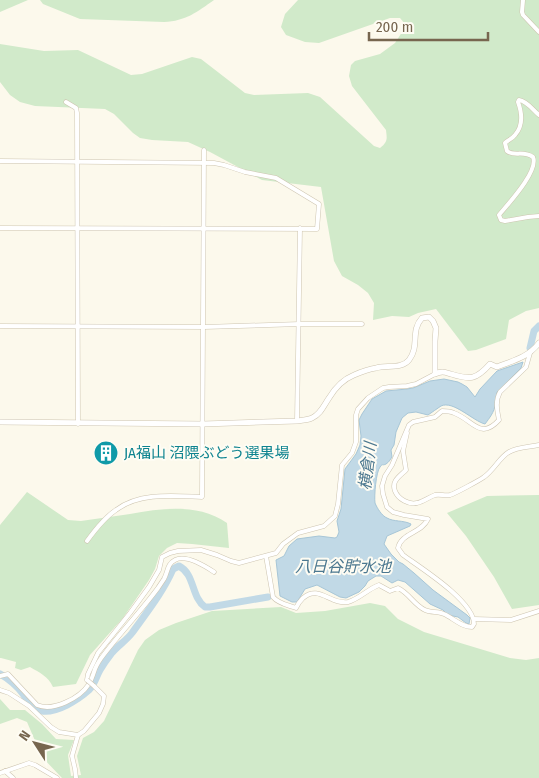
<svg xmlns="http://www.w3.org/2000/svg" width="539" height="778" viewBox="0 0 539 778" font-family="'Fira Sans Condensed','Noto Sans JP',sans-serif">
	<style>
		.green { fill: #d1eaca }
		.water { fill: #c1d9e6; stroke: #a7c6d7 }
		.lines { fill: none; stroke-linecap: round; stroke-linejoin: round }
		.river { stroke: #c1d9e6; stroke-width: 7 }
		.minor-casing { stroke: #cec5b1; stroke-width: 5 }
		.tertiary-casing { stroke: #cec5b1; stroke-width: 6 }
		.minor { stroke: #fff; stroke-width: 4 }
		.tertiary { stroke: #fff; stroke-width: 5 }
		.minor-bridge-casing { stroke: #cec5b1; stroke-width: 5; stroke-linecap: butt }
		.minor-bridge { stroke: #fff; stroke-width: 4 }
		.labels { text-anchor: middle; stroke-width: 4; stroke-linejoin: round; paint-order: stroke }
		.culture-label { font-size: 15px; fill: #0d838f; stroke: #fefcf3; text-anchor: start }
		.water-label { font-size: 16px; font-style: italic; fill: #4c7890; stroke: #fefcf3 }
	</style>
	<rect width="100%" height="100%" fill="#fcf9ec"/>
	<g class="green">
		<path d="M0,0H28L0,12Z"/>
		<path d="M40,0H214C197,12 186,21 164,22L80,19L43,4Z"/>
		<path d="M298,0H539V308L526,311L509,320L506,339L476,350L468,351L436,309L418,313L409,317L392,316L373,320L374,303L368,293L358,285L342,276L334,261L321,187L262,180L210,152L188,142L152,140L140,138L133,133L114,114L105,109L35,106L20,102L10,95L0,82V44L44,51L78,50L131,75L142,74L192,57L201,59L245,93L254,95L308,93L320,97L374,146L380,148C388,142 387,139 386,130L352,86L349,76L351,65L355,61L380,54L395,43L404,29L405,24L400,18H390L319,43L305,42L286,35L281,27L285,14Z"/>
		<path d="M27,492L68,520L81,521C97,519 114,516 130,514C163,508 198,503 227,523L229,548L192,544L177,543L167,548L159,556L155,569L149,580L123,618L90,655L76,684L53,687C48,676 40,673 30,667L21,670L15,668L16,662L1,658H0V525Z"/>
		<path d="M539,495V605L512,609L494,577L466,536L447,513L487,496Z"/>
		<path d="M370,603L385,606L398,619L424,632L510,658L526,660L539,658V778H62L42,757L27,722L17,718L0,724V699L10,710H25L42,724L56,739L74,740L68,755L71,776L81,775L77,756L83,738L94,732L104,721L138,650L145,640L159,630L176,623L212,611L281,607L296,613L325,611Z"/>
	</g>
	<path class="water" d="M523,362L521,368L497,392C495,409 495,411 485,424C473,421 453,400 441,406C437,409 432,412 428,415L416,412L408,413L402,418L396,432L394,445L391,450L392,457C390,460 389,462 386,464C382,466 383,463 380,467C376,472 374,496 375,503C377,508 382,516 387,518C394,522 403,520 411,524L410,526L387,536L384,544L391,554L399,562L403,564L414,573L433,590L467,615L470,618L469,624L466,623L458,617L448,615L443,610L430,604L405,582L398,580L392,583L381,576H376L368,581L365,586L359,592L346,598L340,597L317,585L305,589L297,602H292L280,596L276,560L284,556L289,546L297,539L319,536L335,538L337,537L339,532L337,521L341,509L345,469L356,454L360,445L361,436L359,420L362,414L372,399L386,391L407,389L413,388L430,381L444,379L458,382L462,384L467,387L475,397L480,389L497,371Z"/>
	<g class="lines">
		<g class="river">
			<path d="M530,348L534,331L539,326"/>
			<path d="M0,674C8,678 18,687 23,694C28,701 32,710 42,711C57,713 78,700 89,690C95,684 96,677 100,670C103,665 107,659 111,654C117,646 126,641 132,633C147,612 163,592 173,569L179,566C195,574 191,597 205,607H210L268,597"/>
		</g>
		<defs>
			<g id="minor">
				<path d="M523,0L522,12L523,15L539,32"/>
				<path d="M66,102L76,108L77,113L78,424"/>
				<path d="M539,115C533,110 527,101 519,100L518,102C522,113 523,126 515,135C512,139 508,140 505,143L507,151C514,157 523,150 533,157C539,171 508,204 499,215L501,220L505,221L528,217L539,216"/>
				<path d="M0,161L214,163L224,165L245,172L276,178L319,204L317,229L0,228"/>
				<path d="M0,326L204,327L300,324H362"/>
				<path d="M297,421L300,228"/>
				<path d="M407,433L403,451L406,470C400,476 391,481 395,491C398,499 409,505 417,503C423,502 429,497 435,495C440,494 445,496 450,495C456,493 480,480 484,477C494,470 499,458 509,452C517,447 530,447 539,445"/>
				<path d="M87,541C95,530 104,518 116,510C140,492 174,496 202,497L204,150"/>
				<path d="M266,556L273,597C279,604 288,605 296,608C298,603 300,601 303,598C319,584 330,605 348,602C359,599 368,589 379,585L390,591L398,588C409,593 414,605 425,610C431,613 438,611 444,614C453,618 461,627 472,627L474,624C474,601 421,568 403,555L398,548C401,533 422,533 428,519L404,515L393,512L387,507L383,494L382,486L385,476L392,465L409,425L413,422L435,417L442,411C446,411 450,411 454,413C472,419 480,441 499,420C497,410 495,401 500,392L526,367L530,353"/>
				<path d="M474,619L511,620L539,611"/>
				<path d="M0,676L8,674L37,705C53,712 80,698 89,684C92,679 93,675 95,669C97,664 101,658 105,653C122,631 141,611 158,588C160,585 162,582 164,579C168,572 167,564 175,560C186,554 205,566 214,572"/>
				<path d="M87,680L88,674L98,653L130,613L149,587L159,570L162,557L170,553L178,551L201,550L217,555L231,561L239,563L276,553L283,544L298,533L324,526L335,516L338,504L342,465L352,453L356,442V415L358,409L368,398L383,388L389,387L407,386L416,384L435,374"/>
				<path d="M0,690L9,693L29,706L51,727L59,732L78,735L84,731L99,713L103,704L104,696L94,686"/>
				<path d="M5,771L13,778"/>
				<path d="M0,773L29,763L35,765L57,778"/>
				<path d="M76,778L75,769L72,756L78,735"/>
			</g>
			<path id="tertiary" d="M0,422L203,424L297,421C302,420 308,420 312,418C321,414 324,405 329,398C335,388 344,379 354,375C361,372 369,369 376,368C386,365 402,369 409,360C420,346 410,331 422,318L429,317L433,321L436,328L435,341V374C442,371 444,372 451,374C470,380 476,380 490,364L497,367C512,361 529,357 539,343"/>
		</defs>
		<use href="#minor" class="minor-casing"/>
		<use href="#tertiary" class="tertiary-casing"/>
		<use href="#minor" class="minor"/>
		<use href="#tertiary" class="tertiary"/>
		<defs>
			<path id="minor-bridge" d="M87,680L94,686"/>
		</defs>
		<use href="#minor-bridge" class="minor-bridge-casing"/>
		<use href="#minor-bridge" class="minor-bridge"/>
	</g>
	<defs>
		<symbol id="building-disc" viewBox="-11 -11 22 22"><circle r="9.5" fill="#0f9aa8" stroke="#fefcf3"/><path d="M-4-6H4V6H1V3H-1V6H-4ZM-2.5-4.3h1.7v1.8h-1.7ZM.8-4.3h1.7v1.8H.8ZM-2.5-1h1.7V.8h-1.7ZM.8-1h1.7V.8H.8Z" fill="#fff"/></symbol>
	</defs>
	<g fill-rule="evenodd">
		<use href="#building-disc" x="92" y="439" width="28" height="28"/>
	</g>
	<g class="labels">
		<g class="culture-label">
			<text x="124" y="458">JA福山 沼隈ぶどう選果場</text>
		</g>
		<g class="water-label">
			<text transform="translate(367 466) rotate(-83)" y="6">横倉川</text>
			<text x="343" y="572">八日谷貯水池</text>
		</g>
	</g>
	<g transform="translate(35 743) rotate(306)" stroke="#fefcf3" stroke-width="4" paint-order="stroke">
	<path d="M0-4L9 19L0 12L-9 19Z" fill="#77664f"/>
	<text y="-8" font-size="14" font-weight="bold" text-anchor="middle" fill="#77664f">N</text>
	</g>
	<path d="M369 32v8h119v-8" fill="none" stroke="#77664f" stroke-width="2.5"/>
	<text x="376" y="32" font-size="15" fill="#77664f" stroke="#fefcf3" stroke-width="4" paint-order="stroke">200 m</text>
</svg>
